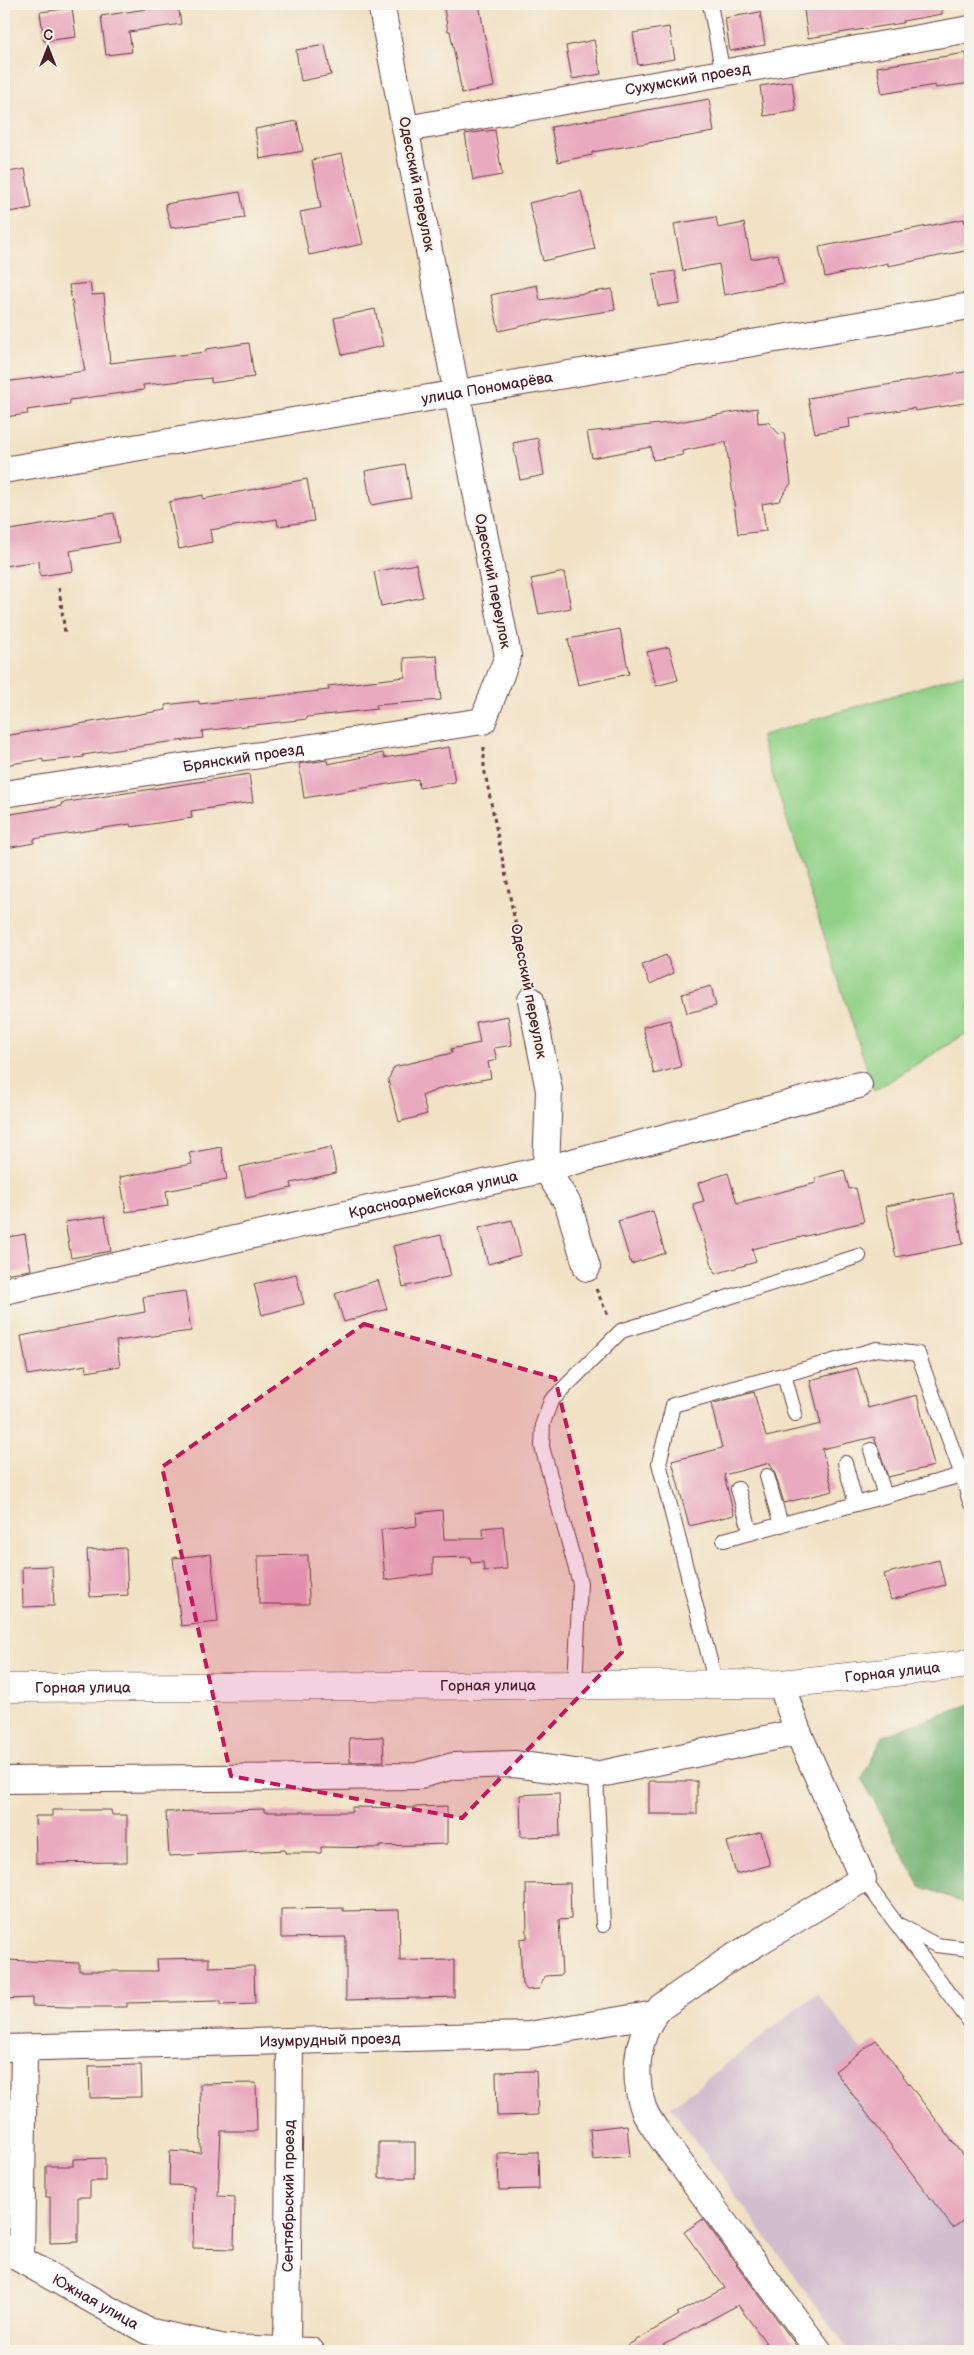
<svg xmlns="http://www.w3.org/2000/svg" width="974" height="2355" viewBox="0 0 974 2355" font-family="'Balsamiq Sans',sans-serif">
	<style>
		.industrial { fill: #d0bdce }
		.green { fill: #91d187; stroke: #6e7859 }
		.forest { fill: #74b374; stroke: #5f6950 }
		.building { fill: #e9aac0 }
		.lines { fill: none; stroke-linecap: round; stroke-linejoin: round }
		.service-casing { stroke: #633c42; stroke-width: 16 }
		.minor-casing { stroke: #633c42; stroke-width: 28 }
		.tertiary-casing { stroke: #633c42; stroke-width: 29 }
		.path { stroke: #633c42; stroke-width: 3; stroke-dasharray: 4 4; stroke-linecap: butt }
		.service { stroke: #fff; stroke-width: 14 }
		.minor { stroke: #fff; stroke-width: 26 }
		.tertiary { stroke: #fff; stroke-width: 28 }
		.marked { fill: #c2185b; fill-opacity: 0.2; stroke: #c2185b; stroke-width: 4; stroke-dasharray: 10 6; stroke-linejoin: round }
		.labels { text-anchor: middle; stroke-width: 4; stroke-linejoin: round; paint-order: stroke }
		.street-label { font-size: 15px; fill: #4a1f2b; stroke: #f7f3e8 }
	</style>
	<rect width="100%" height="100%" fill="#f7f3e8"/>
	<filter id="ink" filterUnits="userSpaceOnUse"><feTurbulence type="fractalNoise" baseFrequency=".02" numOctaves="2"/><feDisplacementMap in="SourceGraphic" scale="10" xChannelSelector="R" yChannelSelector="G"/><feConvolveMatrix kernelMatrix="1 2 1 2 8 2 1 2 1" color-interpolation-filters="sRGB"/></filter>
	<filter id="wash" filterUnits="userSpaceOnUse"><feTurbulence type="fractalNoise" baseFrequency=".0096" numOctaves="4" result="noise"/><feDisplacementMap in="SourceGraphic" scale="20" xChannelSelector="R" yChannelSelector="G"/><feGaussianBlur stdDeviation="1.12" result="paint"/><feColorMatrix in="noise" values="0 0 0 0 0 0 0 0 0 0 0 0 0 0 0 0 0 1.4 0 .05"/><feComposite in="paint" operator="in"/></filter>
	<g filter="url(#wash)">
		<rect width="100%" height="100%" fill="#f1e2c6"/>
		<path class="industrial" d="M817,1993L862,2051L876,2041L970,2165V2351H849L671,2107Z"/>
		<path class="green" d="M970,672V1031L874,1091L760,736Z"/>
		<path class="forest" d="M970,1704V1905L920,1886L862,1779L883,1736Z"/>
		<g id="blocks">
			<g class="building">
				<path d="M145,4H178L181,24L129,32L132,52L106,55L101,16L146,9Z"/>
				<path d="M443,4H479L494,87L462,93L450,31H448Z"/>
				<path d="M803,4H942V14L903,21V23L808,38Z"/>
				<path d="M72,8L76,37L44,41L40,12Z"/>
				<path d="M760,12L765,45L730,51L725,18Z"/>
				<path d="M669,27L675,59L638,65L633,33Z"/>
				<path d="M594,40L601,74L572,79L566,46Z"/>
				<path d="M325,45L331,75L301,81L296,50Z"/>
				<path d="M966,53L970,83L936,88L935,85L882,94L877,67Z"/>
				<path d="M792,81L796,111L764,116L760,86Z"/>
				<path d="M709,99L714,132L592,152V155L558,162L551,127Z"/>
				<path d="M297,121L303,151L260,159L255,129Z"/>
				<path d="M495,130L502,175L473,180L465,134Z"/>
				<path d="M342,154L363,244L309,255L300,212L321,208L312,160Z"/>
				<path d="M25,169L32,208L4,213V173Z"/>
				<path d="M581,191L595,249L543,261L529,203Z"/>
				<path d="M240,192L245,218L171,228L165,204Z"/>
				<path d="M716,217L718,228L744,223L751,259L778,254L784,283L724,295L719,264L683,271L674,224Z"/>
				<path d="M964,219L970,250L888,266V263L825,277L819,247Z"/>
				<path d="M675,271L680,303L658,306L653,274Z"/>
				<path d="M90,283L92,295L104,294L110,363L206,352V349L249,343L254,377L211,383V378L143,385L144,390L70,400V404L27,410L28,414L4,417V382L85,371L69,285Z"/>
				<path d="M537,285L540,300L612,289L615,310L544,321L499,331L491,295Z"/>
				<path d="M375,309L383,346L342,355L334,318Z"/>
				<path d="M970,371V402L915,411L914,408L849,418L850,427L815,433L808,398Z"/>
				<path d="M757,408L758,423L768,422L779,434L784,433L791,483L779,501L762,504L766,531L738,534L726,442L682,451L683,455L653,460L651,447L592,458L587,432L678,422Z"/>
				<path d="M538,438L544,475L520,480L513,443Z"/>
				<path d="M405,464L411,498L371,505L365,471Z"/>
				<path d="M307,479L314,521L278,526L277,519L210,530L212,542L179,549L169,502L203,495V499Z"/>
				<path d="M114,513L119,542L70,551L73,571L40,576L39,561L4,566V531Z"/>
				<path d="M416,564L423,597L381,606L374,572Z"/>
				<path d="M564,572L571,608L539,614L531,579Z"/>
				<path d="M620,629L629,674L578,685L568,639Z"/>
				<path d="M669,647L678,680L656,686L647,652Z"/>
				<path d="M437,656L441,700L376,705L377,709L307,717V719L202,731L203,738L144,745V746L83,755L84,757L43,762V759L4,765V736L166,710L165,705L199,701V704L329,690L328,686L405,677L404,658Z"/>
				<path d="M449,747L455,782L419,788L418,779L304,798L299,764L327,760L328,764L383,753L384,758Z"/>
				<path d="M249,774L253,802L191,811L192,818L131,827L130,824L34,839V843L6,848L4,815L62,806L61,803Z"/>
				<path d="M666,955L674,973L650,984L642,965Z"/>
				<path d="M711,986L716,1006L687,1013L682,994Z"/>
				<path d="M508,1016L512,1045L494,1048L497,1060L488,1062L491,1078L444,1087L422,1096L427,1114L399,1122L388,1080L394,1067L452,1053L451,1049L480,1043L476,1022Z"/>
				<path d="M670,1020L681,1067L654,1074L643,1027Z"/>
				<path d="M221,1147L227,1179L166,1191L168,1206L126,1212L120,1177L192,1164L189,1153Z"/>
				<path d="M331,1147L336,1173L291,1183L292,1188L246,1198L240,1167Z"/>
				<path d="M844,1170L849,1189L856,1188L864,1222L752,1249L756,1262L715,1274L693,1204L704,1201L698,1183L728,1173L737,1203L816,1183L815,1178Z"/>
				<path d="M953,1193L963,1244L896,1257L886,1206Z"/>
				<path d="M653,1211L665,1253L631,1264L618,1221Z"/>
				<path d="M105,1216L111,1251L71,1258L65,1222Z"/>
				<path d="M512,1220L521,1255L488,1264L479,1228Z"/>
				<path d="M25,1234L31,1270L4,1274V1238Z"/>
				<path d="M441,1235L451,1276L403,1287L393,1246Z"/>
				<path d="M296,1274L304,1304L262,1315L254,1284Z"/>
				<path d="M378,1280L387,1309L344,1322L335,1294Z"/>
				<path d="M185,1291L191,1331L116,1341L120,1366L87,1372L86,1365L28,1375L21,1336L145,1312L143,1297Z"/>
				<path d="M857,1368L868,1408L917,1395L934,1466L888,1477L874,1437L822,1449L833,1491L784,1503L775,1474L770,1463L724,1475L734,1515L689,1526L672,1461L722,1448L711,1404L754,1392L766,1437L821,1424L810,1380Z"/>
				<path d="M442,1510L444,1539H484L483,1528L503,1526L507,1569L484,1571L483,1562L471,1563L470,1557L433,1558V1574L385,1580L381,1530L417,1526L416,1513Z"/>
				<path d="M126,1548L128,1595L90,1597L87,1550Z"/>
				<path d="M211,1554L218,1622L181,1626L173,1558Z"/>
				<path d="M308,1555L309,1604H259L258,1556Z"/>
				<path d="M939,1560L945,1585L891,1600L884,1574Z"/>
				<path d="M52,1566L54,1606L23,1607L22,1567Z"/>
				<path d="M383,1737L384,1761L350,1762L349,1738Z"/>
				<rect x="649" y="1781" width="48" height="33"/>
				<path d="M559,1793L560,1836L521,1837L520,1795Z"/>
				<path d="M447,1806V1844L380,1846V1848L321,1847V1853H285V1850L169,1856L166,1812L264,1809V1812H352V1807L413,1808V1807Z"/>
				<path d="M52,1810H111L112,1815H127V1862L36,1863L35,1816H52Z"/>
				<path d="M761,1832L770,1865L736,1874L727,1842Z"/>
				<path d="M570,1883L571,1919L559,1920L562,1975L545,1976L539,1989L527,1990L522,1984L520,1939L527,1938L526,1884Z"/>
				<path d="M343,1908V1911L399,1910L400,1961L454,1960V1997L346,2000V1937L281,1938V1909Z"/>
				<path d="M209,1958V1967L254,1966L255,2004L220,2005V2001L127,2003V2007H69L32,2006V1998L4,1999V1960L79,1963V1971H158L157,1959Z"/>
				<path d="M876,2040L970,2165V2215L953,2228L835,2071Z"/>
				<path d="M141,2065L142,2097L90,2098L89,2066Z"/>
				<path d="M536,2071L538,2115L497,2116L496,2072Z"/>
				<path d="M256,2083L257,2131H221L218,2196L235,2197L234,2249L193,2248L194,2186L169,2185L170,2151L201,2153L200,2084Z"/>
				<path d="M627,2125L630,2156L593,2160L590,2129Z"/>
				<rect x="379" y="2142" width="36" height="36"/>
				<path d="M538,2152L539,2189L499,2190L498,2153Z"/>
				<path d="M105,2158V2181H90V2197H78V2242L50,2243V2197H46V2166H73V2159Z"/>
				<path d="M703,2219L790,2337L800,2351H772L738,2305L663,2345L667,2351H618L679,2315L677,2313L725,2288L684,2232Z"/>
			</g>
		</g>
	</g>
	<g filter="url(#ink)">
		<use href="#blocks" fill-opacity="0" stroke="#633c42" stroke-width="1"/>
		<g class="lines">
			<defs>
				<g id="service">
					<path d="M710,4L723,74"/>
					<path d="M784,1375L795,1414"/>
					<path d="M871,1450L885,1496"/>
					<path d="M845,1463L856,1504"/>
					<path d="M767,1476L781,1525"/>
					<path d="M738,1489L751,1533"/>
					<path d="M724,1540L962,1475L970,1502"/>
					<path d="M716,1684L659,1463L673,1405L877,1349L918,1354L962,1475"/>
					<path d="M575,1685L580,1583L542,1447L543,1423L551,1401L621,1331L859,1256"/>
					<path d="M596,1775L603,1925"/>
					<path d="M863,1879L970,2022"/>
					<path d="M901,1926L936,1945L970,1949"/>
				</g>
				<g id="minor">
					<path id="s1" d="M406,129L970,29"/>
					<path id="s2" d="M4,470L970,306"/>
					<path id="s3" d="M4,794L483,721L508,656L381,4"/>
					<path d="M531,1000L549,1090L546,1169L568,1204L587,1268"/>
					<path id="s4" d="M4,1291L546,1169L859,1085"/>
					<path d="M781,1684L798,1732L863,1879L727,1961L661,2007C636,2032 632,2077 644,2110C648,2120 657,2131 663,2140L819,2351"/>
					<path d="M4,1780L417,1776L453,1766L514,1764L596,1775L798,1732"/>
					<path id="s5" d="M4,2048L529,2035L655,2014"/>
					<path id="s6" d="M4,2250L147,2331L225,2348L311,2351"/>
					<path d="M21,2259L24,2048"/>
					<path id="s7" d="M287,2350L290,2043"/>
				</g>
				<g id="tertiary">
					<path id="s8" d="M4,1688L781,1684L961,1665L970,1662"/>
				</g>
			</defs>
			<use href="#service" class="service-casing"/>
			<use href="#minor" class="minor-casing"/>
			<use href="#tertiary" class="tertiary-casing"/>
			<g class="path">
				<path d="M59,588L65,633"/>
				<path d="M484,747V768L526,976"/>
				<path d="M596,1289L609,1318"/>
			</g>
			<use href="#service" class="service"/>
			<use href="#minor" class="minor"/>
			<use href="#tertiary" class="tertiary"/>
		</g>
	</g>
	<path class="marked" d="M364,1324L555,1378L622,1652L462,1818L231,1776L162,1467Z"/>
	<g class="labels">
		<g class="street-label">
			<text dy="5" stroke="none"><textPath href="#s1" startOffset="286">Сухумский проезд</textPath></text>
			<text transform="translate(417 184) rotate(79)" y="5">Одесский переулок</text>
			<text dy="5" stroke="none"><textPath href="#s2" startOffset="490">улица Пономарёва</textPath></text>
			<text transform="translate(493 581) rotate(79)" y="5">Одесский переулок</text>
			<text dy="5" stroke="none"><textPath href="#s3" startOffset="242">Брянский проезд</textPath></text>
			<text transform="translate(529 991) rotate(79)" y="5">Одесский переулок</text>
			<text dy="5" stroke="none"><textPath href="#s4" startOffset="440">Красноармейская улица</textPath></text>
			<text dy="5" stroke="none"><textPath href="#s8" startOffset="889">Горная улица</textPath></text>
			<text dy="5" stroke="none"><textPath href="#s8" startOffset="484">Горная улица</textPath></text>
			<text dy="5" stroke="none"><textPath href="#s8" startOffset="79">Горная улица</textPath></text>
			<text dy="5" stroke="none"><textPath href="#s5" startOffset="326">Изумрудный проезд</textPath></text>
			<text dy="5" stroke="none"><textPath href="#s7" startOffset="154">Сентябрьский проезд</textPath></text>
			<text dy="5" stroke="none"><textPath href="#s6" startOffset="105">Южная улица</textPath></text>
		</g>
	</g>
	<rect width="974" height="2355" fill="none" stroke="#f7f3e8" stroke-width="20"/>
	<g transform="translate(48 48)" stroke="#f7f3e8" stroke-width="4" paint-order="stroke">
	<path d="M0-4L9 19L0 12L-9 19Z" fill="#4a1f2b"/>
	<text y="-8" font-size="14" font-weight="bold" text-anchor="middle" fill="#4a1f2b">С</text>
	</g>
</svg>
